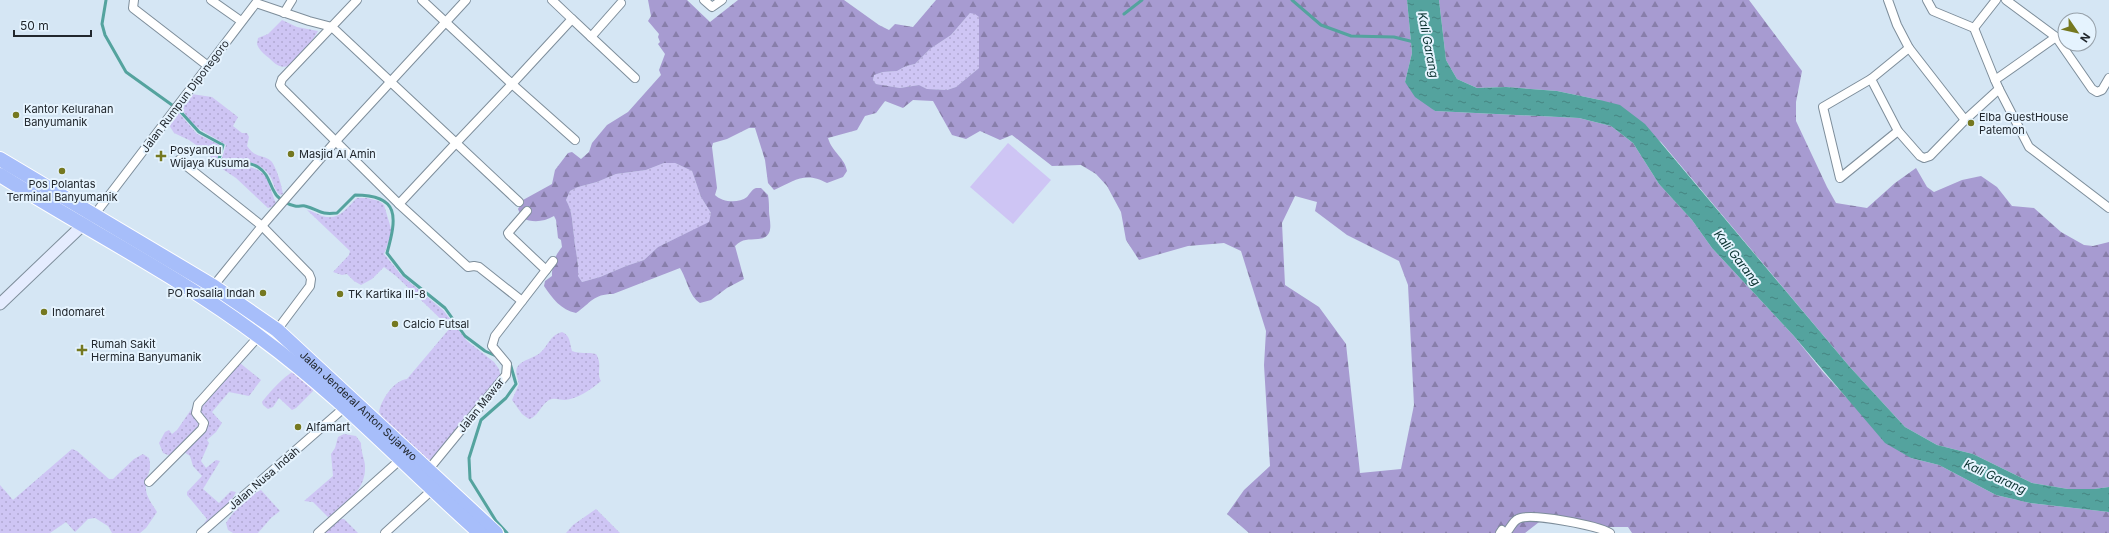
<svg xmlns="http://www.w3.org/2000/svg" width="2109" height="533" viewBox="0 0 2109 533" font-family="Inter,sans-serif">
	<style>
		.grass { fill: url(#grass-dots) }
		.forest { fill: url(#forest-firs); fill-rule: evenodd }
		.pitch { fill: #cec5f4 }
		.water { fill: url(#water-ripples) }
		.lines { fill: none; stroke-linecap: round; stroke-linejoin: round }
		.stream { stroke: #54a39e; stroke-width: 3 }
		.street-casing { stroke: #7e8e9b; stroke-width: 10 }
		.secondary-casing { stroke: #7e8e9b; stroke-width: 13 }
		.highway-casing { stroke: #fff; stroke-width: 16 }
		.street { stroke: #fff; stroke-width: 8 }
		.secondary { stroke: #e5ecfe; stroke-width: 11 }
		.highway { stroke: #a7befa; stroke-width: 14 }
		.poi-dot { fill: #757820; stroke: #e5f3fe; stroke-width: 1.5 }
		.labels { text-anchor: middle; stroke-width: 4; stroke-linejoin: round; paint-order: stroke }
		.street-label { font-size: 11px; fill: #21272d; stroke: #e5f3fe }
		.poi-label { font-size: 11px; fill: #21272d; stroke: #e5f3fe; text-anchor: start }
		.water-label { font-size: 12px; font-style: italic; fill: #0a3230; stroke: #e5f3fe }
	</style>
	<defs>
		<pattern id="grass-dots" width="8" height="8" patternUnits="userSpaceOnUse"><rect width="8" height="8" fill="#cec5f4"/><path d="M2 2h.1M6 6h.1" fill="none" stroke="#b1a9d2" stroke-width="1.8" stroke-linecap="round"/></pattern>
		<pattern id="forest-firs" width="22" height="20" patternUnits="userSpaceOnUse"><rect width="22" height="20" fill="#a79bd1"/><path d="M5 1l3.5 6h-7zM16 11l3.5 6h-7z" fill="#887eaa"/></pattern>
		<pattern id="water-ripples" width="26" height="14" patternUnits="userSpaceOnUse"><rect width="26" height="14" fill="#54a39e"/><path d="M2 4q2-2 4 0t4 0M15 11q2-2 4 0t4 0" fill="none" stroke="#458581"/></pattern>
	</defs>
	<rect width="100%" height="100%" fill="#d5e6f4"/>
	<g class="grass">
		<path d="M970,13H975L979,17V68L956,87L947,90L927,89L919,85L900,88L876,84L873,80L874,75L883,72L897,71L906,66L915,64L930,49L951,35Z"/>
		<path d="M282,20L297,27L318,31C313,40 298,63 288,66C280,69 274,63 269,58C264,54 259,50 257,44L258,38L268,34Z"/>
		<path d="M191,94L212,97L238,117L233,126L242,133H247L249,137L247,146C256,159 263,154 271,161C276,166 282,186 283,194L280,195C274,190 274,183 270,176C257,157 239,164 222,158L226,145C210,134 186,126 182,106Z"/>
		<path d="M176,112H178L197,134L220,145L218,160C232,168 254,162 265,176C270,184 272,195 276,203L275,206L268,208L236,178L215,164L209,154L189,140L174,133L169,125V121Z"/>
		<path d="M664,163H675L692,171L701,197L711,213L710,222L658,247L644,260L626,266L600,277L582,282L578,276C579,262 575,250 574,236C572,223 573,212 566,200L570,191L578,187L597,182L616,174L646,170Z"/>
		<path d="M357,198H367L379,201L384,205L392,232L384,254L402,276L443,310L467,341L494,362L499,369L501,378L433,459L428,460C409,446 391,432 379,412C381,400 394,380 407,379L450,328L396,276L384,267L372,279L361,285L354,281L347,274L342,275L333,272L349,255L350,251L307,210C312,211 317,214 322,216C340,221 345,209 357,198Z"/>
		<path d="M562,332C571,336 569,342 572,351C580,354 588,352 596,354C603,365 596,373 601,381C592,389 577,399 565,400C561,400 556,398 552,399C542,401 539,417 529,419L522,414L512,400L519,384C518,378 514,371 518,366C522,360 534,358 540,353C548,346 550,335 562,332Z"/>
		<path d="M235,359L261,380L249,396L229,392L212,412L222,423L216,432L207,440L209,443L201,461L206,468L216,460L220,461L203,489L219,503L231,491L236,492L230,503L202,527L207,519L187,495V492L202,476L193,466L190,456L184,452L168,455L163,453L159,443L165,432L169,430L172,434L177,430L197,401Z"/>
		<path d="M296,371L312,386L313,391L296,408L292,410L279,398L273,407L268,409L263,405L262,402C268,394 287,372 296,371Z"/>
		<path d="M344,434L356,436L361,443C361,454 365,459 365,467C366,490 345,504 329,518L313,502L304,501L333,476L331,454L335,448L338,437Z"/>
		<path d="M72,449L77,451L109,479H113L134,459L143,454L149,458C153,474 144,476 146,489C146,497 153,505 157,512L146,528L140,533H112L108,526L95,518L88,519L75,532L66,522L50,533H0V485L13,500Z"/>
		<path d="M261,490L280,511L271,518L258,533H233L228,530L226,523C234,510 247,496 261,490Z"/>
		<path d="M596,509L620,533H566L573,525Z"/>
		<path d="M338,519H344L358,533H324Z"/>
	</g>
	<g class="forest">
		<path d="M648,0H687L710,22L738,0H844L879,25L889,30L895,24L913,27L936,0H1407L1412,53L1405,82L1435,111L1579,118L1611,126L1633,143L1659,184L1692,220L1712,248L1793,335L1823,372L1845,396L1911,458L1939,465L1996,495L2030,503L2109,512V533H1632L1628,527H1572L1543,519L1525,533H1249L1227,514L1244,490L1270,466L1264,365L1266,331L1241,251L1224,243L1188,246L1139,260L1126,240L1121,212L1107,186L1096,174L1081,165L1052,166L1012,135L1000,140L980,131L966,139L952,135L933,101L913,100L903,108L885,101L876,113L865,116L857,130L828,138C832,152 845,158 847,171L843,177L827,183C805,171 794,181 774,190L768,183L765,160L755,128H749L727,139L713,143L712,147L717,188L715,195C722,202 738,204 747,197C750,194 751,190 756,188H761L768,195C769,201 769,206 769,211C769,220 776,238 758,239C748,240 743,238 735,246L744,279L727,288L711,300L700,303C689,296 687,279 680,268L613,294C593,294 591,303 576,313C561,310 552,298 544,286L545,281L552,276C552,264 554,257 562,247L561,240L558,238L556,220L554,216C543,222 533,223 522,218L518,209L523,200L552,184L555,170L568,153L572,152L581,159L589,152L592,143L607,125L628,112L661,75L659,70L665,54L658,44L660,42L658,37L659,34L648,21L651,16ZM970,13L975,14L979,17V68L956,87L947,90L927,89L919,85L900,88L876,84L873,80L874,75L883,72L897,71L906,66L915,64L930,49L951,35ZM664,163H675L692,171L701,197L711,213L709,222L658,247L644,260L626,266L600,277L582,282L578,276C579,262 575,250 574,236C572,223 573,212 566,200L570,191L578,187L597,182L616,174L646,170ZM1295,196L1317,202L1315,211L1347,235L1399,261L1408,285L1414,405L1401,469L1360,473L1346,344L1319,307L1285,285L1282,223Z"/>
		<path d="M1439,0H1749L1802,71L1796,102V121L1827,187L1836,203L1867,208L1895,183L1916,168L1927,187L1934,192L1962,180L1981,176L1997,187L2012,206L2034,208L2061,232L2084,245L2093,246L2109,242V487L2094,489H2068L2032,483L1973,454L1937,445L1905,427L1849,366L1661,142L1600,100L1557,91L1506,87L1477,88L1457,79L1446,60Z"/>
	</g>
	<path class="pitch" d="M1008,143L1051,180L1013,224L970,187Z"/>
	<path class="water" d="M1407,0H1439L1446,60L1457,79L1477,88L1506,87L1557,91L1600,100L1620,105L1645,124L1849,366L1905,427L1937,445L1973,454L2032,483L2068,489H2094L2109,487V512L2030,503L1996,495L1939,465L1911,458L1885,443L1793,335L1712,248L1692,220L1659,184L1633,143L1611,126L1579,118L1435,111L1415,97L1405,82L1412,53Z"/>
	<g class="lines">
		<g class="stream">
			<path d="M106,0L102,24L105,35L126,72L179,110L199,132L223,145L219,159C231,164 247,160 258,167C269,174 269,184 275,193C278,199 289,205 295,206C299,207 302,205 305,206C320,210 319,215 337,213L355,195C400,195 397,217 387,253L404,275L445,308L465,336L485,351L496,356"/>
			<path d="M1292,0L1321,25L1351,36L1394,37L1414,42"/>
			<path d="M1124,14L1142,0"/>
			<path d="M507,533L496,521L470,479L469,458L481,420L506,398L516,384L510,363"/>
		</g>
		<defs>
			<g id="street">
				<path d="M134,0L133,8L208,66"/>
				<path d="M211,0L241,21"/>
				<path d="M357,0L282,79L280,85L282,88L399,204L456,143L519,202"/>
				<path d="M422,0L512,84L572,19L552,0"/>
				<path d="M704,0L712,7L722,0"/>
				<path d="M1888,0L1897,25L1909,48L1965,120L1999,89L1995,80L2056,37L2092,89L2097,92L2102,90L2109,78"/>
				<path d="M1927,0L1933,11L1974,28L1995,80"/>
				<path d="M2006,0L2056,37"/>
				<path d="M284,13L292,0"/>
				<path d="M572,19L635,78"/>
				<path d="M1974,28L1996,0"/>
				<path d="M591,37L621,3"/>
				<path d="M1909,48L1871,79L1898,131L1920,156L1924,158L1930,156L1965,120"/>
				<path d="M1871,79L1823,107L1840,178L1898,131"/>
				<path d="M1999,89L2029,147L2109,208"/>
				<path d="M179,160L262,226L309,274L311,279L310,286L277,330"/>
				<path d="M399,204L468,267L474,266L479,267L522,301"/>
				<path d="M527,211L508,233L509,235L546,270"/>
				<path d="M95,214L256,3L309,21L332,27L456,143L512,84L575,140"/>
				<path d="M211,289L262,226L335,142L466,0"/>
				<path d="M429,469L506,375L507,364L492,346L495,336L553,261"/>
				<path d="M149,482L202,429L204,423L196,413L198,404L259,336"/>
				<path d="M201,533L345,407"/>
				<path d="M318,533L401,459"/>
				<path d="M385,533L432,490"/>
				<path d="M1500,533L1502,530"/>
				<path d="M1506,533C1510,529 1513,521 1518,519C1530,512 1598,526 1610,533"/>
			</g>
			<path id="secondary" d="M0,304L88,220"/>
			<g id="highway">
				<path id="s1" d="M0,159L213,286L277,330L496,533"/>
				<path d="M0,175C87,230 179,276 261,338C340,396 407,468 480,533"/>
			</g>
		</defs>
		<use href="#street" class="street-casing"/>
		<use href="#secondary" class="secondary-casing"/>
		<use href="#highway" class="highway-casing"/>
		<use href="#street" class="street"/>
		<use href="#secondary" class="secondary"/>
		<use href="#highway" class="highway"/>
	</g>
	<g class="poi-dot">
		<circle cx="16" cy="115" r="4"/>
		<circle cx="1971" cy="123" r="4"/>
		<circle cx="291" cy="154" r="4"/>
		<path d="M159 150h4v4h4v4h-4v4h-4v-4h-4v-4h4z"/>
		<circle cx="62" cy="171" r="4"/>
		<circle cx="263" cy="293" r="4"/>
		<circle cx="340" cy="294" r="4"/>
		<circle cx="44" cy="312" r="4"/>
		<circle cx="395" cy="324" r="4"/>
		<path d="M80 344h4v4h4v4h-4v4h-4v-4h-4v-4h4z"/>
		<circle cx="298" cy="427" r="4"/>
	</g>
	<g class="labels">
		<g class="street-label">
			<text transform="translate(185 96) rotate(-53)" y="4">Jalan Rumpun Diponegoro</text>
			<text dy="4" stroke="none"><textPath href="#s1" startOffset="437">Jalan Jenderal Anton Sujarwo</textPath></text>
			<text transform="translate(481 405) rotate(-51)" y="4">Jalan Mawar</text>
			<text transform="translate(264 478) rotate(-41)" y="4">Jalan Nusa Indah</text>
		</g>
		<g class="poi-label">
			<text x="24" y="113">Kantor Kelurahan<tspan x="24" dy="13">Banyumanik</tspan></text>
			<text x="1979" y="121">Elba GuestHouse<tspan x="1979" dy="13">Patemon</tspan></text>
			<text x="170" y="154">Posyandu<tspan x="170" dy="13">Wijaya Kusuma</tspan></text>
			<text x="299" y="158">Masjid Al Amin</text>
			<text x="62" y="188" text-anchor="middle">Pos Polantas<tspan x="62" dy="13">Terminal Banyumanik</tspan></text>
			<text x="255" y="297" text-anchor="end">PO Rosalia Indah</text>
			<text x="348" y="298">TK Kartika III-8</text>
			<text x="52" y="316">Indomaret</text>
			<text x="403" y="328">Calcio Futsal</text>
			<text x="91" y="348">Rumah Sakit<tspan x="91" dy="13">Hermina Banyumanik</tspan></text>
			<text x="306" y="431">Alfamart</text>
		</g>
		<g class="water-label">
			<text transform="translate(1428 45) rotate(79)" y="4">Kali Garang</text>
			<text transform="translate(1737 258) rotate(52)" y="4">Kali Garang</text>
			<text transform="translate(1995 477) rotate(24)" y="4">Kali Garang</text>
		</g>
	</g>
	<g transform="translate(2077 32) rotate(124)"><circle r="19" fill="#e5f3fe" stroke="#97a1aa"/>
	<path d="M0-3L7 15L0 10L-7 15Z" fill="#757820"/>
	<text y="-6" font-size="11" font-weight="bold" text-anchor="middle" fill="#21272d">N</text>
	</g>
	<path d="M14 30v6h77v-6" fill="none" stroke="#21272d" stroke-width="2"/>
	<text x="20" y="30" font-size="12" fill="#21272d" stroke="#e5f3fe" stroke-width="3" paint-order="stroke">50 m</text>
</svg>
